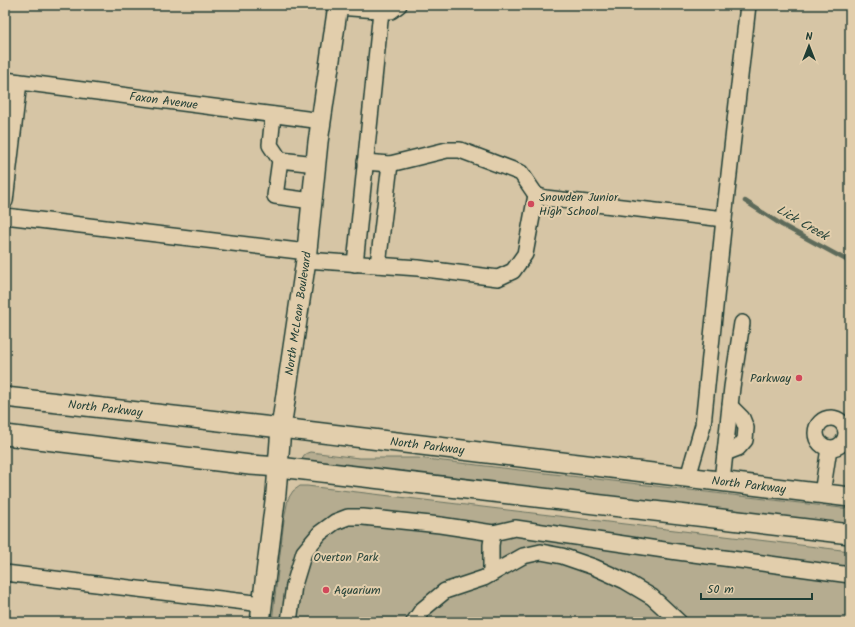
<svg xmlns="http://www.w3.org/2000/svg" width="855" height="627" viewBox="0 0 855 627" font-family="Kalam,sans-serif">
	<style>
		.green { fill: #b5ac90; stroke: #6a7462 }
		.lines { fill: none; stroke-linecap: round; stroke-linejoin: round }
		.stream { stroke: #5d6b5a; stroke-width: 4.5 }
		.minor-casing { stroke: #1f3d34; stroke-width: 18 }
		.major-casing { stroke: #1f3d34; stroke-width: 22 }
		.minor { stroke: #e2ceac; stroke-width: 15 }
		.major { stroke: #e2ceac; stroke-width: 19 }
		.poi-dot { fill: #d1495b; stroke: #e2ceac; stroke-width: 1.5 }
		.labels { text-anchor: middle; stroke-width: 4; stroke-linejoin: round; paint-order: stroke }
		.street-label { font-size: 12px; fill: #1f3d34; stroke: #e2ceac }
		.poi-label { font-size: 12px; fill: #1f3d34; stroke: #e2ceac; text-anchor: start }
		.park-label { font-size: 12px; fill: #264339; stroke: #e2ceac }
		.water-label { font-size: 13px; font-style: italic; fill: #29453a; stroke: #e2ceac }
	</style>
	<rect width="100%" height="100%" fill="#d6c5a5"/>
	<filter id="ink" filterUnits="userSpaceOnUse"><feTurbulence type="fractalNoise" baseFrequency=".025" numOctaves="2"/><feDisplacementMap in="SourceGraphic" scale="8" xChannelSelector="R" yChannelSelector="G"/><feConvolveMatrix kernelMatrix="1 2 1 2 8 2 1 2 1" color-interpolation-filters="sRGB"/></filter>
	<g filter="url(#ink)">
		<g class="green">
			<path d="M310,452L359,458H418L850,509V526L302,461C303,455 304,454 310,452Z"/>
			<path d="M300,486H307L850,551V622H272L284,520L288,499L293,491Z"/>
		</g>
		<g class="lines">
			<path class="stream" d="M745,201L782,225L850,262"/>
			<defs>
				<g id="minor">
					<path d="M338,7L391,11L399,5"/>
					<path id="s1" d="M5,80L322,121"/>
					<path d="M273,115L270,145L280,160L275,196L312,201"/>
					<path d="M280,160L316,164"/>
					<path d="M365,162L390,164L447,150H460L521,173L536,195L545,198L724,219"/>
					<path d="M5,201L19,82"/>
					<path d="M5,216L307,252"/>
					<path d="M306,260L418,268L498,278L513,271L525,254L536,195"/>
					<path d="M355,264L381,11"/>
					<path d="M378,265L390,164"/>
					<circle cx="831" cy="433" r="15"/>
					<path d="M725,453L738,448L745,440L746,428L742,418L730,406"/>
					<path d="M688,477L703,425L724,219L748,5"/>
					<path d="M722,481L732,387L742,323"/>
					<path d="M822,494L829,448"/>
					<path d="M5,573L262,604"/>
					<path d="M491,574V545L493,533"/>
					<path d="M289,622L294,585L304,552L320,533L335,522L348,517H363L440,525L493,533L515,528L678,552L762,563L850,575"/>
					<path d="M414,622L422,610L445,591L484,578L523,556L541,552L562,556L594,567L625,581L652,597L679,622"/>
				</g>
				<g id="major">
					<path id="s2" d="M5,397L281,428L850,497"/>
					<path d="M5,435L250,465L279,467L850,534"/>
					<path id="s3" d="M260,622L276,493L281,428L306,260L318,142L338,5"/>
				</g>
			</defs>
			<use href="#minor" class="minor-casing"/>
			<use href="#major" class="major-casing"/>
			<use href="#minor" class="minor"/>
			<use href="#major" class="major"/>
		</g>
	</g>
	<g class="poi-dot">
		<circle cx="531" cy="204" r="4"/>
		<circle cx="799" cy="378" r="4"/>
		<circle cx="326" cy="590" r="4"/>
	</g>
	<g class="labels">
		<g class="street-label">
			<text dy="4" stroke="none"><textPath href="#s1" startOffset="160">Faxon Avenue</textPath></text>
			<text dy="4" stroke="none"><textPath href="#s3" startOffset="311">North McLean Boulevard</textPath></text>
			<text dy="4" stroke="none"><textPath href="#s2" startOffset="101">North Parkway</textPath></text>
			<text dy="4" stroke="none"><textPath href="#s2" startOffset="425">North Parkway</textPath></text>
			<text dy="4" stroke="none"><textPath href="#s2" startOffset="749">North Parkway</textPath></text>
		</g>
		<g class="poi-label">
			<text x="539" y="201">Snowden Junior<tspan x="539" dy="14">High School</tspan></text>
			<text x="791" y="382" text-anchor="end">Parkway</text>
			<text x="334" y="594">Aquarium</text>
		</g>
		<g class="park-label">
			<text x="346" y="561">Overton Park</text>
		</g>
		<g class="water-label">
			<text transform="translate(803 222) rotate(30)" y="5">Lick Creek</text>
		</g>
	</g>
	<rect width="855" height="627" fill="none" stroke="#e2ceac" stroke-width="20"/>
	<rect x="10" y="10" width="835" height="607" fill="none" stroke="#1f3d34" stroke-width="1.5" filter="url(#ink)"/>
	<g transform="translate(809 46)" stroke="#e2ceac" stroke-width="3" paint-order="stroke">
	<path d="M0-3L7 15L0 10L-7 15Z" fill="#1f3d34"/>
	<text y="-6" font-size="11" font-weight="bold" text-anchor="middle" fill="#1f3d34">N</text>
	</g>
	<path d="M701 593v6h111v-6" fill="none" stroke="#1f3d34" stroke-width="2"/>
	<text x="707" y="593" font-size="12" fill="#1f3d34" stroke="#e2ceac" stroke-width="3" paint-order="stroke">50 m</text>
</svg>
